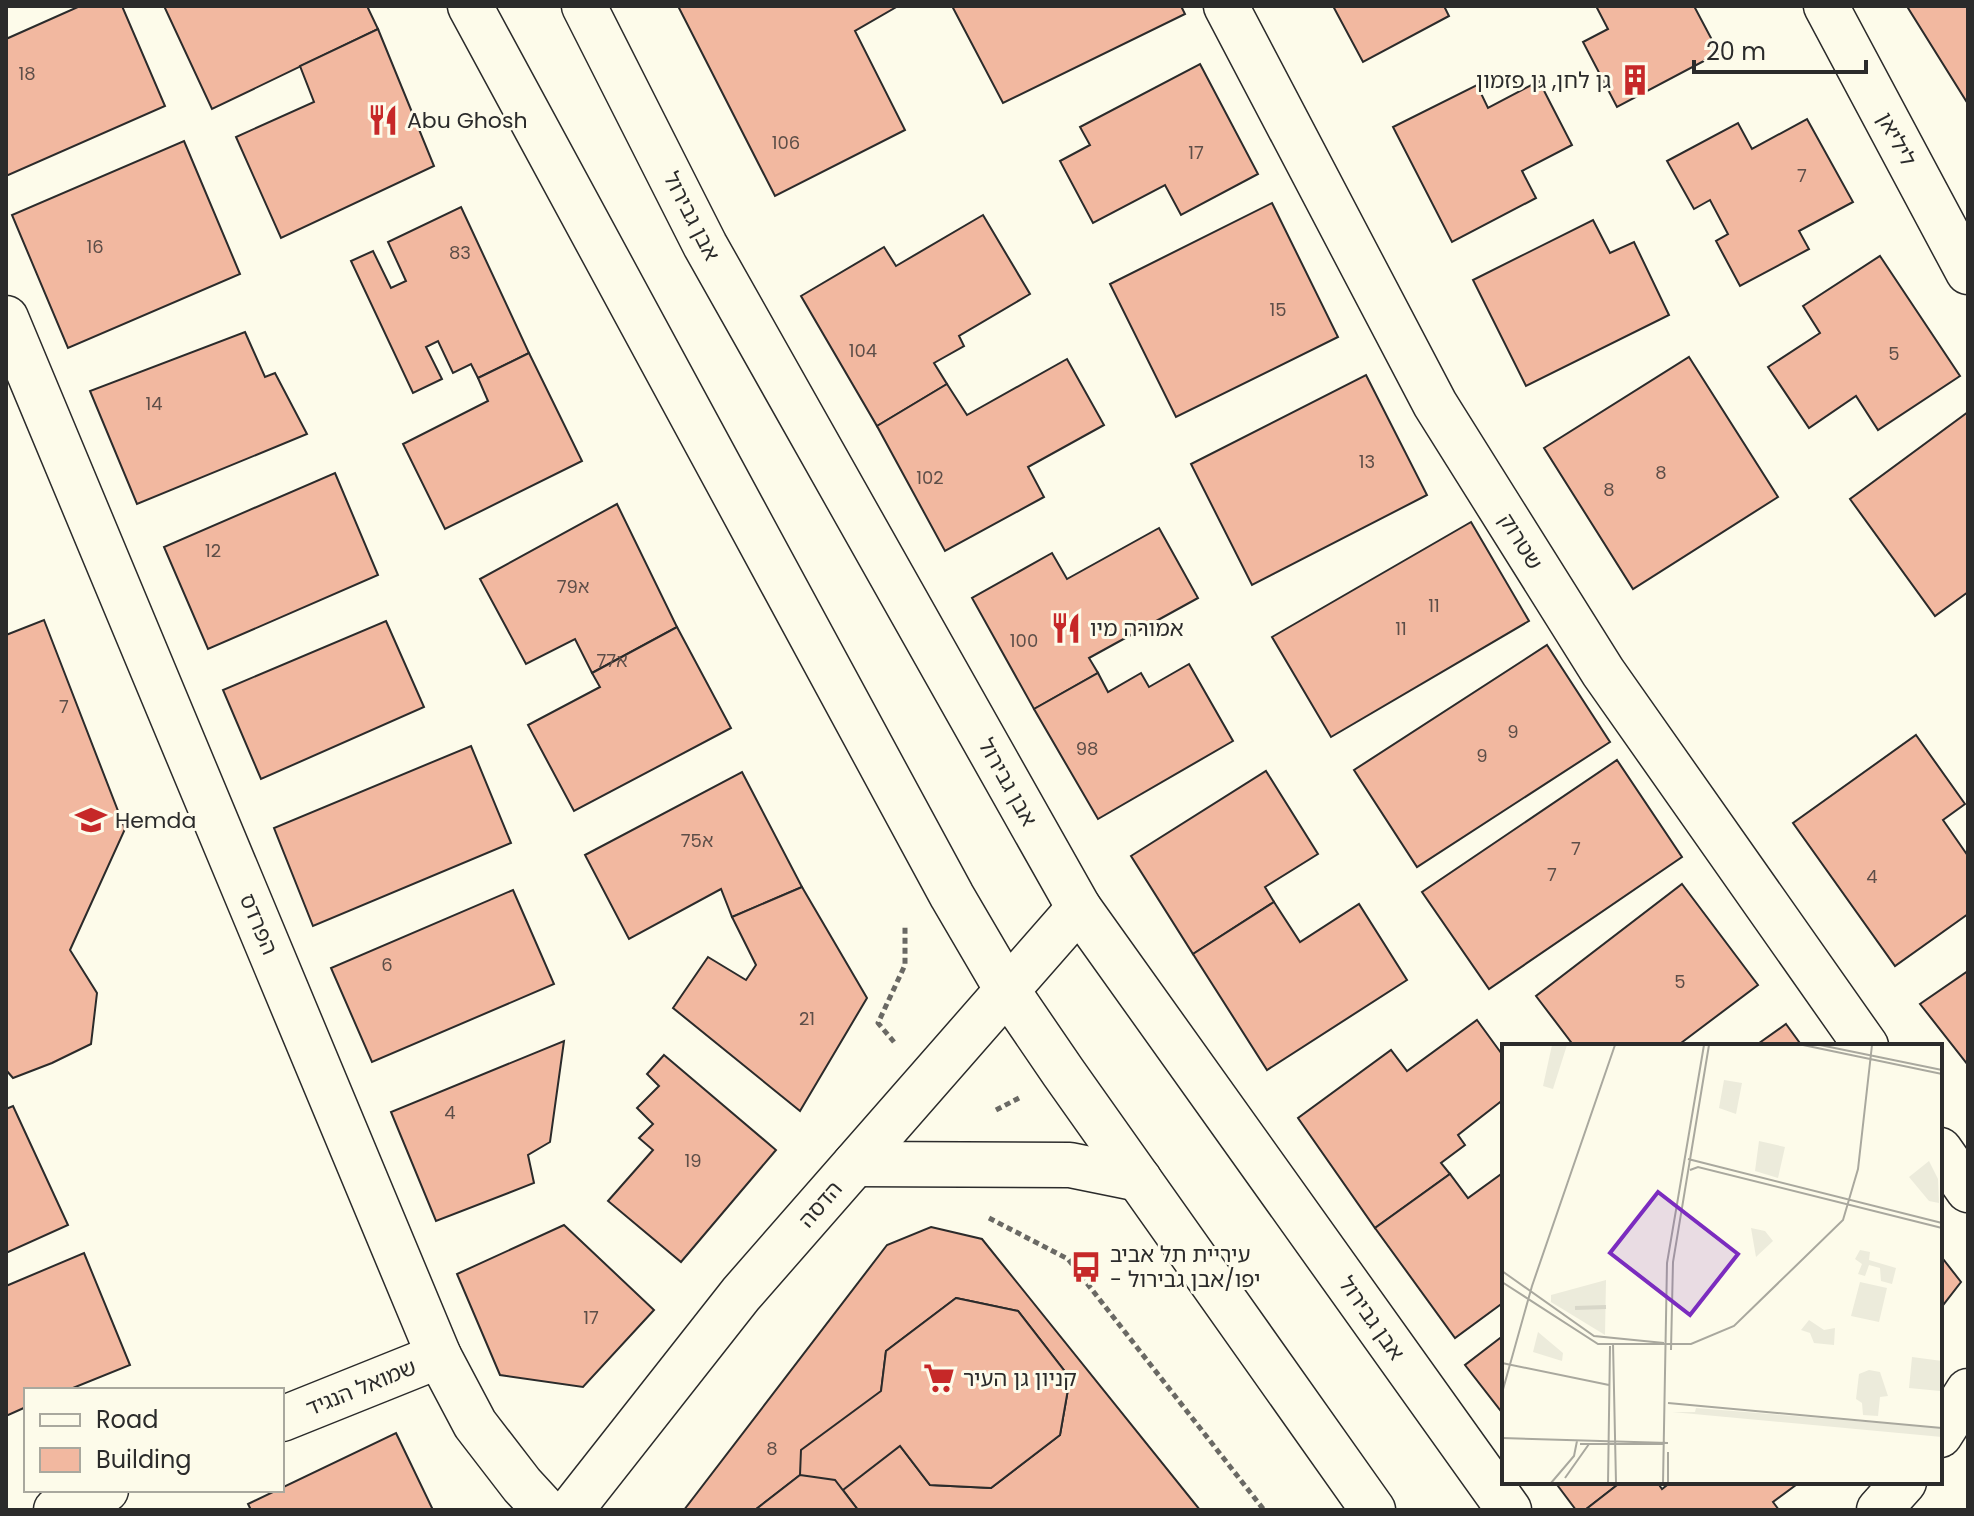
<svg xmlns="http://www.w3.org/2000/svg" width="1974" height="1516" viewBox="0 0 1974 1516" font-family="Poppins,'Noto Sans Hebrew',sans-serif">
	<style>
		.building { fill: #f2b8a0; stroke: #2b2b2b; stroke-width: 2 }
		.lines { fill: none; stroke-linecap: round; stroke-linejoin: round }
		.minor-casing { stroke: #2b2b2b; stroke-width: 47 }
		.major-casing { stroke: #2b2b2b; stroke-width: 47 }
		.path { stroke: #6a6964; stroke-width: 5; stroke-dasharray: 6 4; stroke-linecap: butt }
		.minor { stroke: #fdfbea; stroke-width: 44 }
		.major { stroke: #fdfbea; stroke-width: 44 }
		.labels { text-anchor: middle; stroke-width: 6; stroke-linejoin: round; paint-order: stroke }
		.number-label { font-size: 18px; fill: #5d4e48 }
		.poi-label { font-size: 22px; fill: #2b2b2b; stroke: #fdfbea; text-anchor: start }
		.street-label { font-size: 22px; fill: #2b2b2b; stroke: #fdfbea }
		.inset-river { fill: none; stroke: #d8d7c9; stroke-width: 4 }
		.inset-road { fill: none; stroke: #a9a89e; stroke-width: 2 }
		.view { fill: #7b2cbf; fill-opacity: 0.15; stroke: #7b2cbf; stroke-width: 4 }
		.inset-edge { fill: none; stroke: #2b2b2b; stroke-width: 4 }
	</style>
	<rect width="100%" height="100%" fill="#fdfbea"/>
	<g class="building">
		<path d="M80,6H122L165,106L6,176V39Z"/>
		<path d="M164,6H367L378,29L212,109Z"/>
		<path d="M678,6H898L855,31L905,130L775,196Z"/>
		<path d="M952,6H1181L1185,14L1003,103Z"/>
		<path d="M1333,6H1444L1449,16L1363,62Z"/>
		<path d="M1596,6H1694L1719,53L1617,107L1583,42L1608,29Z"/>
		<path d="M1911,6H1968V104L1908,8Z"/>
		<path d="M378,29L434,166L281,238L236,137L314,102L300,66Z"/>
		<path d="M1200,64L1258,174L1181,215L1165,185L1093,223L1060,161L1090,145L1080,127Z"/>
		<path d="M1539,81L1572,145L1522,171L1536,198L1452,242L1393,127L1477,85L1488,108Z"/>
		<path d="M1807,119L1853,202L1799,231L1809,249L1740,286L1716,241L1728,234L1710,200L1694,209L1667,161L1738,123L1752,149Z"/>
		<path d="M184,141L240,274L68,348L12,215Z"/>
		<path d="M1272,203L1338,337L1176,417L1110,284Z"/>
		<path d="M461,207L529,353L478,378L471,364L453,373L438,341L426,347L442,379L413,393L351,261L373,251L391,288L406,281L388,242Z"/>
		<path d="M983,215L1030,294L959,336L964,346L934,363L947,384L877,426L801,296L884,247L896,266Z"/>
		<path d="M1593,220L1610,253L1634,242L1669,315L1526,386L1473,280Z"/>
		<path d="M1880,256L1960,376L1878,430L1856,396L1809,428L1768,367L1820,333L1803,306Z"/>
		<path d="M245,332L265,377L275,373L307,434L137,504L90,391Z"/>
		<path d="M529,353L582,461L445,529L403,444L488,401L478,378Z"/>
		<path d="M1689,357L1778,497L1633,589L1544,448Z"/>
		<path d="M1067,359L1104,425L1028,467L1044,497L945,551L877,426L947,384L967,415Z"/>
		<path d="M1366,375L1427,495L1252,585L1191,464Z"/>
		<path d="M1968,412V592L1935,616L1850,499Z"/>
		<path d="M335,473L378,575L208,649L164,547Z"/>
		<path d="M617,504L677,627L592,673L575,639L526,664L480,579Z"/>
		<path d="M1471,522L1529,621L1331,737L1272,637Z"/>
		<path d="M1159,528L1198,598L1089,658L1098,673L1034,709L972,598L1052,553L1067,579Z"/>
		<path d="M44,620L125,829L70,950L97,993L91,1044L52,1063L13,1078L6,1070V635Z"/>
		<path d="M386,621L424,707L261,779L223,690Z"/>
		<path d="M677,627L731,728L574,811L528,725L600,687L592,673Z"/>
		<path d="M1547,645L1610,742L1417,867L1354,770Z"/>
		<path d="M1189,664L1233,741L1098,819L1034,709L1098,673L1108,692L1141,673L1149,687Z"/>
		<path d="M1916,735L1965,804L1943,820L1968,856V914L1895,966L1793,823Z"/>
		<path d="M471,746L511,843L313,926L274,828Z"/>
		<path d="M1617,760L1682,857L1489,989L1422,892Z"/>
		<path d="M1266,771L1318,854L1265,887L1274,902L1193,954L1131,856Z"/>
		<path d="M742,772L802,887L732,917L721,889L629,939L585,855Z"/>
		<path d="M1682,884L1758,985L1677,1046H1574L1536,996Z"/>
		<path d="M802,887L867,998L800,1111L673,1008L708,957L746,980L756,965L732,917Z"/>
		<path d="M513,890L554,984L372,1062L331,968Z"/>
		<path d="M1274,902L1300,942L1359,904L1407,980L1267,1070L1193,954Z"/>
		<path d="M1968,971V1065L1920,1004Z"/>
		<path d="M1477,1020L1504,1057V1099L1458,1135L1465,1145L1441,1163L1450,1174L1375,1228L1298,1118L1391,1050L1407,1071Z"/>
		<path d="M1786,1024L1802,1046H1755Z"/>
		<path d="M564,1041L550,1142L528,1155L534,1183L436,1221L391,1112Z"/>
		<path d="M664,1055L776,1150L681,1262L608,1201L653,1150L639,1138L653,1124L637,1108L659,1086L647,1074Z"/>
		<path d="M13,1106L68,1225L6,1253V1109Z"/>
		<path d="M1504,1172V1302L1455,1338L1375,1228L1450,1174L1468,1198Z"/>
		<path d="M564,1225L654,1310L583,1387L500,1375L457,1274Z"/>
		<path d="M931,1227L982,1239L1200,1510H684L887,1245Z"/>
		<path d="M84,1253L130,1365L68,1390H26V1407L6,1416V1286Z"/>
		<path d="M1940,1255L1961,1282L1940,1309Z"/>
		<path d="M956,1298L1018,1311L1070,1378L1060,1435L991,1488L930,1485L878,1417L886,1351Z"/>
		<path d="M956,1298L1018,1311L1070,1378L1060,1435L991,1488L930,1485L900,1446L843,1490L858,1510H755L800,1475L801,1450L881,1391L886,1351Z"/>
		<path d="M1504,1335V1415L1465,1365Z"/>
		<path d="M396,1433L433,1510H251L248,1504Z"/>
		<path d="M800,1475L835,1480L858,1510H755Z"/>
		<path d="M1555,1482H1621L1585,1510H1576Z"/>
		<path d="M1621,1482H1657L1662,1489L1671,1482H1800L1773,1502L1779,1510H1585Z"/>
	</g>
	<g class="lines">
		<defs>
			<g id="minor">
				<path d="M1226,6L1435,404L1603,672L1866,1046"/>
				<path d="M1826,6L1968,272"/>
				<path d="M6,318L439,1356L475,1424L522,1485L545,1510"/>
				<path d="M1940,1150L1968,1190"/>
				<path d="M282,1419L439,1356"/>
				<path d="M1940,1435L1968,1391"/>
				<path d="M56,1510L106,1490"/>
				<path d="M571,1510L741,1294L1079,908"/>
				<path d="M1879,1510L1904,1482"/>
			</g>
			<g id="major">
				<path d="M470,6L952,896L1007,990L1063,1072L1373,1510"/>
				<path d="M584,6L705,245L1079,908L1509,1510"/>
				<path d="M855,1164L1070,1165L1139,1179"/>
			</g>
		</defs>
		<use href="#minor" class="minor-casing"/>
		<use href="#major" class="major-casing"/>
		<g class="path">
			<path d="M894,1042L878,1023L905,965V924"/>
			<path d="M996,1110L1019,1098"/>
			<path d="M989,1218L1068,1259L1264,1510"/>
		</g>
		<use href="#minor" class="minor"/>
		<use href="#major" class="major"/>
	</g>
	<defs>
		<symbol id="building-bare" viewBox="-9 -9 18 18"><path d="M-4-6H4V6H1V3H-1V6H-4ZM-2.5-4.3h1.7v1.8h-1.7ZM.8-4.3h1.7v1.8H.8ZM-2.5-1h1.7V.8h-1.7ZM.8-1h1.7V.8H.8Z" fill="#c62828" stroke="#fdfbea" stroke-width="2.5" paint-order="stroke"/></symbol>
		<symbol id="restaurant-bare" viewBox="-9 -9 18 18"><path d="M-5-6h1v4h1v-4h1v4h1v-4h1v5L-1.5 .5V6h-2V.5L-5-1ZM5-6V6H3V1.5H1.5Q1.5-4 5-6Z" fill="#c62828" stroke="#fdfbea" stroke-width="2.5" paint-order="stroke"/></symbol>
		<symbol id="school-bare" viewBox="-9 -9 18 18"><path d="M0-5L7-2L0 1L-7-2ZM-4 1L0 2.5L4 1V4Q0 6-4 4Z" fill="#c62828" stroke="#fdfbea" stroke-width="2.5" paint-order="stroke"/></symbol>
		<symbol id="bus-bare" viewBox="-9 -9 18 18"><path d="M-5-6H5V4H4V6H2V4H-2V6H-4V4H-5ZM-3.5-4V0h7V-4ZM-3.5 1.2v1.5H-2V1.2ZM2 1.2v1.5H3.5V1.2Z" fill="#c62828" stroke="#fdfbea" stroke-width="2.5" paint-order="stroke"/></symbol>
		<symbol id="supermarket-bare" viewBox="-9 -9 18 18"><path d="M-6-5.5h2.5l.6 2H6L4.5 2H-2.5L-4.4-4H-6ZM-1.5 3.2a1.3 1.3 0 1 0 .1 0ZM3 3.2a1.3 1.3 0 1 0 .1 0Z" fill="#c62828" stroke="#fdfbea" stroke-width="2.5" paint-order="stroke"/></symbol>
	</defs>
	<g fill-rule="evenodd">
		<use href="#building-bare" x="1613" y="58" width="44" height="44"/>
		<use href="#restaurant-bare" x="361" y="98" width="44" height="44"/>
		<use href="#restaurant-bare" x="1044" y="606" width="44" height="44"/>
		<use href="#school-bare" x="69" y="798" width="44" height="44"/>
		<use href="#bus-bare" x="1064" y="1245" width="44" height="44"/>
		<use href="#supermarket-bare" x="917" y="1356" width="44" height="44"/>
	</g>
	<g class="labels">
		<g class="number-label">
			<text x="27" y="80">18</text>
			<text x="786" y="149">106</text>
			<text x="1196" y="159">17</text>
			<text x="1802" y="182">7</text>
			<text x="95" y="253">16</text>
			<text x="460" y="259">83</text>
			<text x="1278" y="316">15</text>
			<text x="863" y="357">104</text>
			<text x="1894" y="360">5</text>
			<text x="154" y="410">14</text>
			<text x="1367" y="468">13</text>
			<text x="1661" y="479">8</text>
			<text x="930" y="484">102</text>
			<text x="1609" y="496">8</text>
			<text x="213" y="557">12</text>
			<text x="573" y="593">79א</text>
			<text x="1434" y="612">11</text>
			<text x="1401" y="635">11</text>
			<text x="1024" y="647">100</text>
			<text x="612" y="667">77א</text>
			<text x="64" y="713">7</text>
			<text x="1513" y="738">9</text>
			<text x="1087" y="755">98</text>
			<text x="1482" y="762">9</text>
			<text x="697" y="847">75א</text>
			<text x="1576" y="855">7</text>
			<text x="1552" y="881">7</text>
			<text x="1872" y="883">4</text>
			<text x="387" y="971">6</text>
			<text x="1680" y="988">5</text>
			<text x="807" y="1025">21</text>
			<text x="450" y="1119">4</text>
			<text x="693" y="1167">19</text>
			<text x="591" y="1324">17</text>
			<text x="772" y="1455">8</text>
		</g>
		<g class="poi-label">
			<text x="1611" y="88" text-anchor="end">גן לחן, גן פזמון</text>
			<text x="407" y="128">Abu Ghosh</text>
			<text x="1090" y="636">אמורה מיו</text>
			<text x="115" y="828">Hemda</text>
			<text x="1110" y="1262">עיריית תל אביב<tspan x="1110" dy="25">- יפו/אבן גבירול</tspan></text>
			<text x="963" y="1386">קניון גן העיר</text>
		</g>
		<g class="street-label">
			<text transform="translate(1897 139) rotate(62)" y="8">ליליאן</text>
			<text transform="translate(692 216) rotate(63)" y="8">אבן גבירול</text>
			<text transform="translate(1521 541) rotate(58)" y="8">שטרוק</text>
			<text transform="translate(1008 782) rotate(61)" y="8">אבן גבירול</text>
			<text transform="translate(259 924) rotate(67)" y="8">הפרדס</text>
			<text transform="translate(820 1204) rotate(-49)" y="8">הדסה</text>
			<text transform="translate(1372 1318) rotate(55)" y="8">אבן גבירול</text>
			<text transform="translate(361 1387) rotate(-22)" y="8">שמואל הנגיד</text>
		</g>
	</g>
	<g transform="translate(1502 1044)">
		<rect width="440" height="440" fill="#fdfbea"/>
		<path d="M50,1H65L51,45L41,42ZM222,36L240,39L234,70L217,64ZM257,97L283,103L276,134L253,127ZM427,117L436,135L437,159L427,157L407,133ZM249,184L263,187L271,197L254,213ZM358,206L368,208L367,216L394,224L390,240L379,237L378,224L367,221L363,232L356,230L360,220L353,215ZM104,236L103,291L49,258V251ZM358,238L385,244L377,278L349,272ZM307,276L322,286L333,284L332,301L312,299L308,289L299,286ZM36,288L61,309L60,317L31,308ZM410,313L440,317L438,347L407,344ZM367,326L378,328L386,352L378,353L376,372L361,371L360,359L354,355L357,330ZM194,364L440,384V393L170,368H193Z" fill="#ecebdb"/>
		<path class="inset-river" d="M73,264L104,263"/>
		<path class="inset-road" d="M301,1L440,30M318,1L440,26M186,115L440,179M188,126L196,123L440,184M0,227L92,292L162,299M0,238L96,300H189L232,282L341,176L356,125L370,1M111,299L114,439M169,306L171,218L207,1M0,319L107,341M0,349L30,242L113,1M166,359L440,384M0,394L166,399M78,400H161M166,408V439M63,434L87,400M49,439L72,412L75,397M106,439L108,302M161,439L165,219L202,1"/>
		<path class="view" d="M156,148L236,210L188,271L108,209Z"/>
		<rect width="440" height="440" class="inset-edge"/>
	</g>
	<rect width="1974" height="1516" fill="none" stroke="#2b2b2b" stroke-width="16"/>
	<rect x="24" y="1388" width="260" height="104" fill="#fdfbea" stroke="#a9a89e" stroke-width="2"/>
	<rect x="40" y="1414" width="40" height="12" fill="#fdfbea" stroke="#a9a89e" stroke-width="2"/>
	<text x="96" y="1428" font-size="24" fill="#2b2b2b">Road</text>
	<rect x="40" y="1448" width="40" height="24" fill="#f2b8a0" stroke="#a9a89e" stroke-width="2"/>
	<text x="96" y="1468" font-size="24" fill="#2b2b2b">Building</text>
	<path d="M1694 60v12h172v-12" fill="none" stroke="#2b2b2b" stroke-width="4"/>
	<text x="1706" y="60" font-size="24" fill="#2b2b2b" stroke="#fdfbea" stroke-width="6" paint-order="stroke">20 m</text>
</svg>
